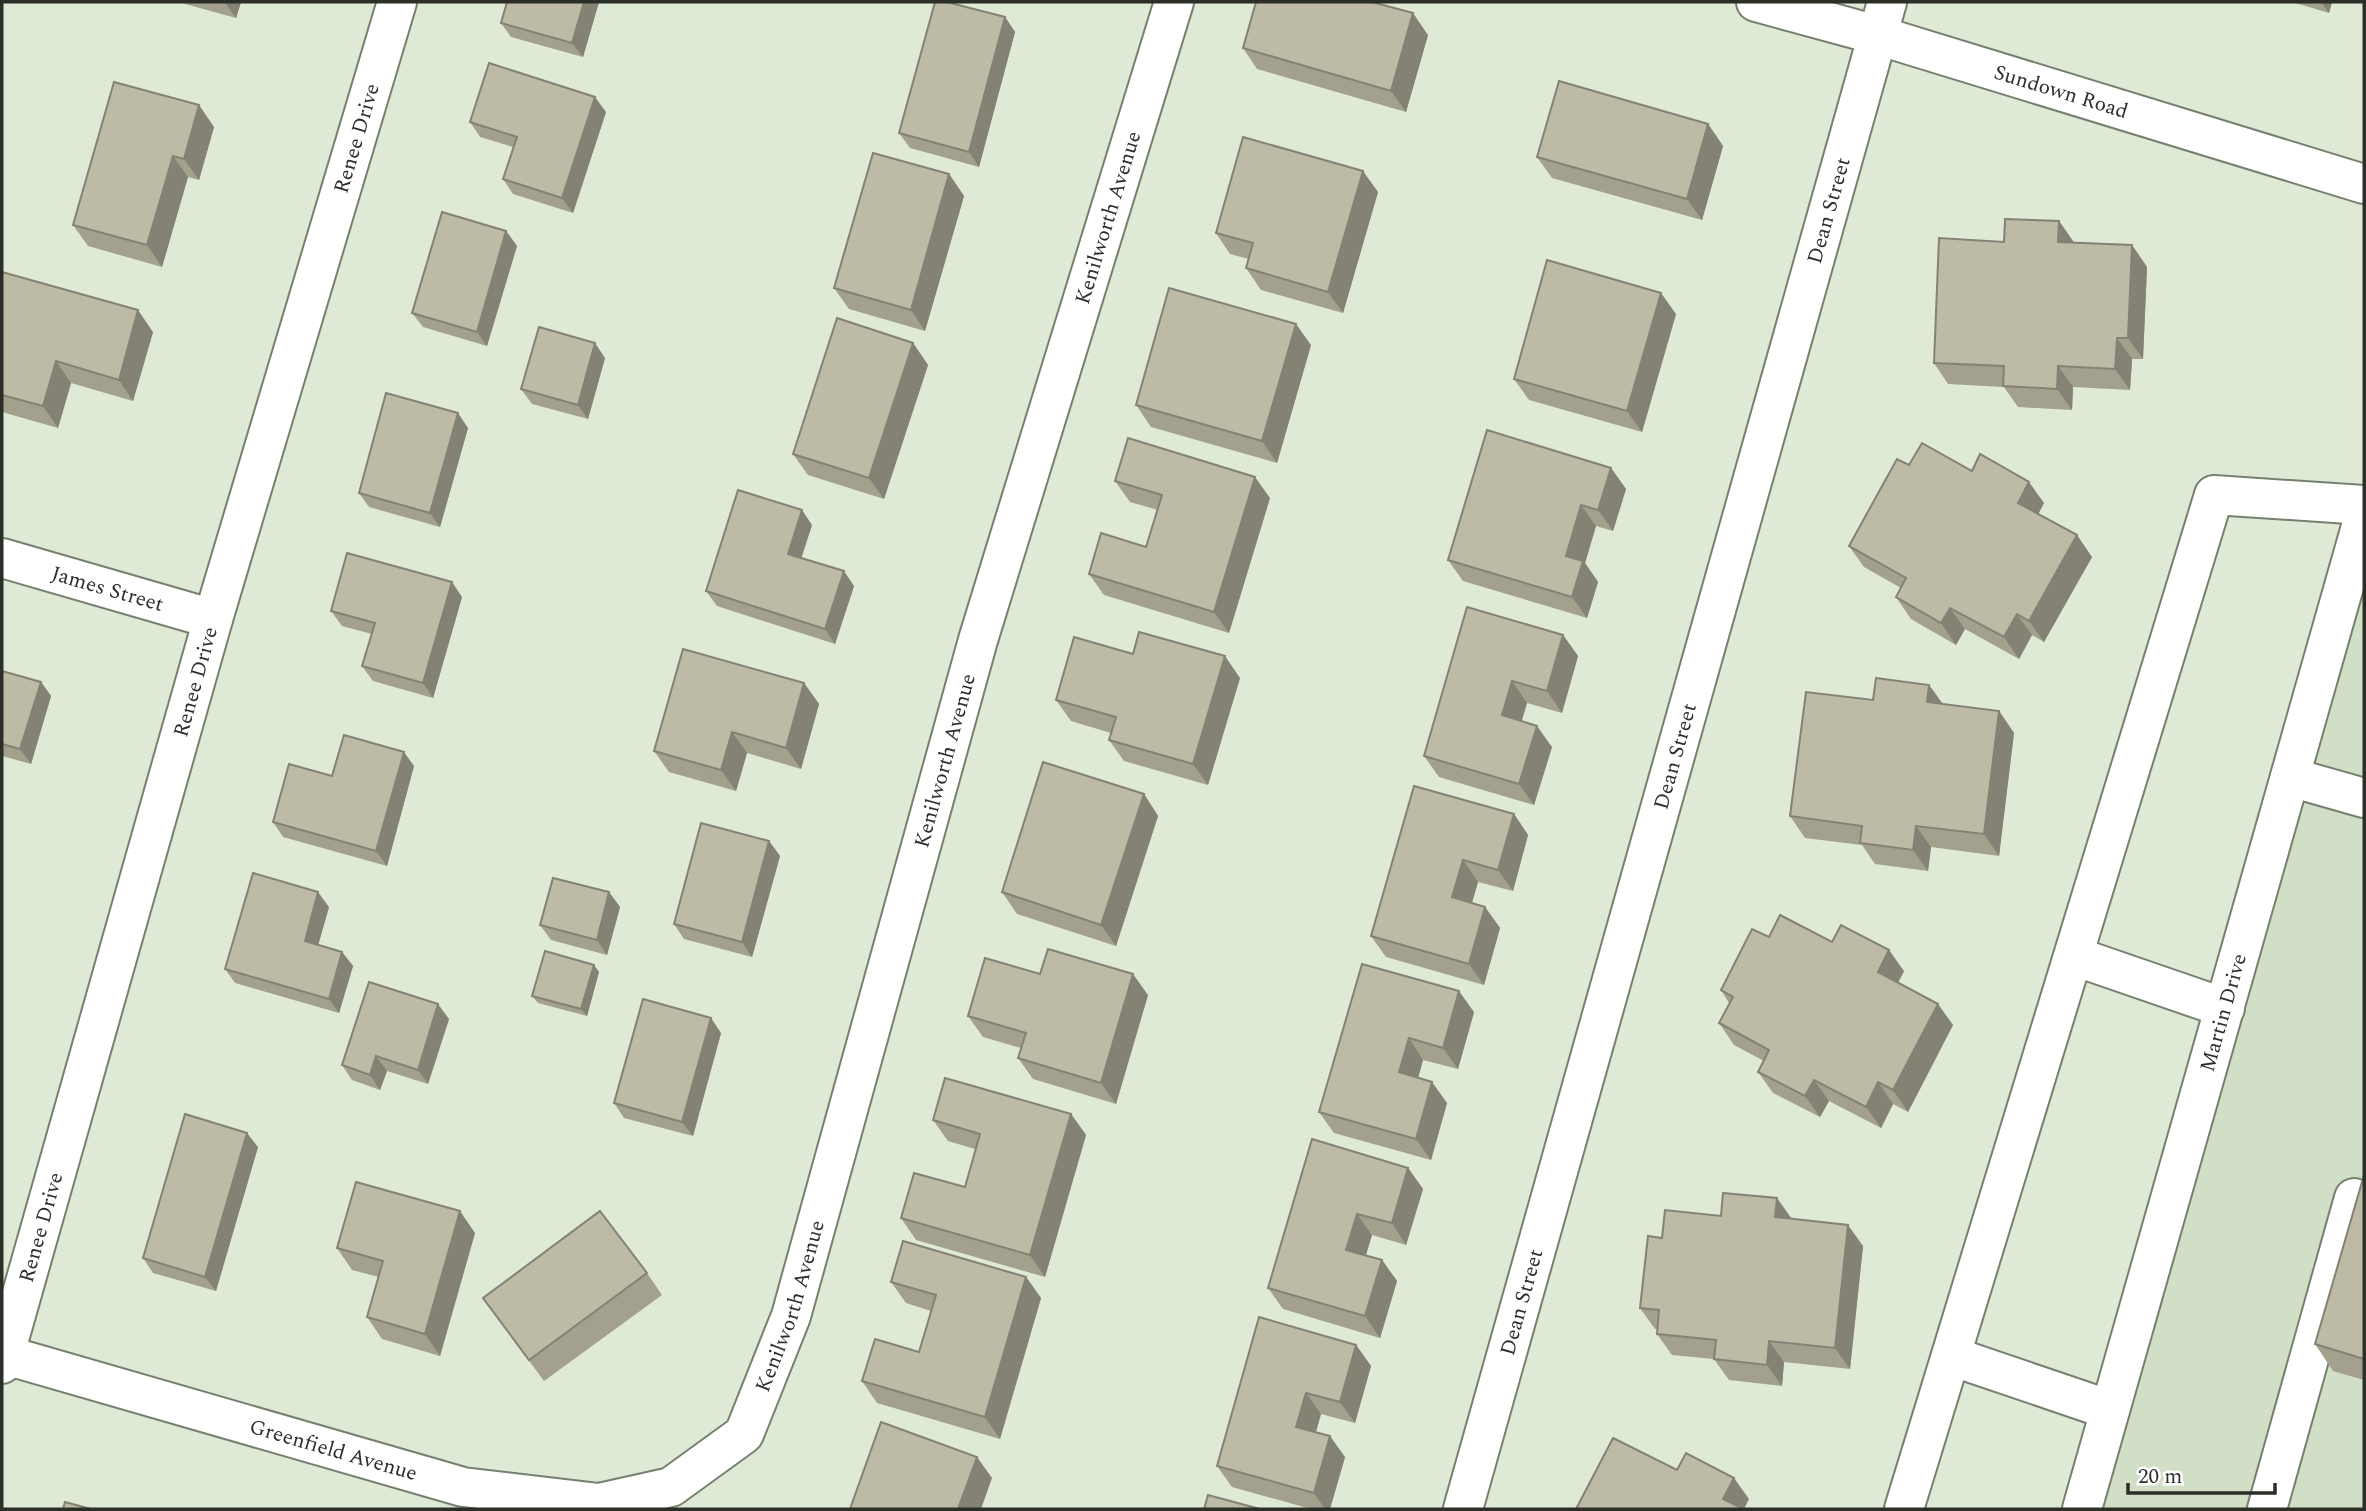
<svg xmlns="http://www.w3.org/2000/svg" width="2366" height="1511" viewBox="0 0 2366 1511" font-family="Spectral,serif">
	<style>
		.built { fill: #d0dfc6 }
		.lines { fill: none; stroke-linecap: round; stroke-linejoin: round }
		.minor-casing { stroke: #76806f; stroke-width: 42 }
		.minor { stroke: #fff; stroke-width: 38 }
		.wall { fill: #a3a08e }
		.shaded-wall { fill: #848274 }
		.building { fill: #bdbaa5; stroke: #848274; stroke-width: 2 }
		.labels { text-anchor: middle; stroke-width: 6; stroke-linejoin: round; paint-order: stroke }
		.street-label { font-size: 21px; fill: #2b2f28; stroke: #fff }
	</style>
	<rect width="100%" height="100%" fill="#deead6"/>
	<path class="built" d="M2364,535V1509H2063Z"/>
	<g class="lines">
		<defs>
			<g id="minor">
				<path id="s1" d="M1756,2L1877,35L2364,184"/>
				<path id="s2" d="M2,558L213,619"/>
				<path d="M2290,777L2364,798"/>
				<path d="M2074,956L2225,1008"/>
				<path id="s3" d="M2,1354L463,1487L599,1503L671,1487L744,1434L791,1316L978,640L1174,2"/>
				<path d="M1951,1356L2110,1410"/>
				<path id="s4" d="M2,1364L213,619L397,2"/>
				<path id="s5" d="M1463,1509L1887,2"/>
				<path d="M1904,1509L2214,495L2364,505"/>
				<path id="s6" d="M2082,1509L2364,516"/>
				<path d="M2267,1509L2354,1198"/>
			</g>
		</defs>
		<use href="#minor" class="minor-casing"/>
		<use href="#minor" class="minor"/>
	</g>
	<g class="wall">
		<path d="M178,2H241L236,18Z"/>
		<path d="M599,2L583,57L511,37L501,23Z"/>
		<path d="M2292,2H2332L2329,13Z"/>
		<path d="M1005,17L1015,32L979,167L910,148L899,133Z"/>
		<path d="M1428,35L1406,112L1257,69L1243,48Z"/>
		<path d="M606,112L573,213L513,194L503,179L513,147L480,137L470,122Z"/>
		<path d="M1708,124L1723,146L1702,220L1552,178L1537,157Z"/>
		<path d="M214,127L199,180L188,177L162,267L88,246L73,225Z"/>
		<path d="M949,174L964,196L925,331L849,309L834,288Z"/>
		<path d="M1378,192L1343,313L1261,290L1246,268L1249,259L1230,254L1216,233Z"/>
		<path d="M2059,221L2074,242L2132,245L2147,267L2143,359H2132L2130,390L2073,387L2072,410L2018,407L2004,387L1948,384L1934,363L2004,242Z"/>
		<path d="M506,231L517,246L487,346L423,327L412,313Z"/>
		<path d="M2,272L153,332L133,401L71,383L58,428L2,412Z"/>
		<path d="M1676,314L1642,432L1529,400L1514,379Z"/>
		<path d="M913,343L928,365L884,499L808,475L793,454Z"/>
		<path d="M1311,345L1277,463L1151,427L1136,405Z"/>
		<path d="M605,358L588,419L532,404L521,389Z"/>
		<path d="M468,428L440,527L369,507L359,493Z"/>
		<path d="M1909,465L1972,471L2044,503L2038,514L2092,557L2044,642L2032,635L2019,659L1965,629L1956,645L1911,619L1896,597L1901,588L1864,567L1849,546Z"/>
		<path d="M1611,468L1626,489L1613,531L1596,526L1585,563L1598,582L1587,618L1463,581L1448,560Z"/>
		<path d="M1115,481L1270,498L1229,633L1104,595L1089,574L1146,547L1158,510L1130,502Z"/>
		<path d="M812,525L801,558L854,586L835,644L717,606L706,591Z"/>
		<path d="M462,597L433,698L373,681L362,666L372,634L342,626L331,611Z"/>
		<path d="M1563,635L1578,656L1562,713L1527,703L1521,721L1552,747L1534,805L1439,777L1424,756Z"/>
		<path d="M1133,654L1240,678L1208,785L1124,761L1109,740L1111,733L1071,721L1056,700Z"/>
		<path d="M2,671L41,682L51,696L31,764L2,756Z"/>
		<path d="M804,683L819,704L801,769L747,753L736,791L669,772L654,751Z"/>
		<path d="M1929,685L1943,704L1999,711L2014,733L1999,856L1931,847L1928,871L1875,864L1862,845L1805,838L1790,816L1873,700Z"/>
		<path d="M414,766L387,866L283,837L273,822L332,776Z"/>
		<path d="M1144,794L1158,816L1116,946L1017,914L1002,892Z"/>
		<path d="M1514,814L1528,835L1513,891L1478,882L1472,903L1485,907L1500,928L1484,985L1386,957L1371,936Z"/>
		<path d="M769,841L780,856L752,957L684,939L674,924Z"/>
		<path d="M609,892L620,907L607,955L551,940L540,925Z"/>
		<path d="M329,907L318,945L342,952L353,966L339,1013L235,983L225,969Z"/>
		<path d="M1769,937L1832,942L1904,971L1898,983L1953,1025L1908,1112L1893,1104L1881,1128L1829,1101L1820,1117L1773,1093L1758,1072L1764,1061L1734,1045L1719,1023L1729,1003L1721,990Z"/>
		<path d="M1362,964L1474,1012L1458,1069L1423,1060L1418,1078L1447,1103L1431,1160L1334,1133L1319,1112Z"/>
		<path d="M599,972L587,1016L538,1003L532,996Z"/>
		<path d="M1040,974L1148,995L1116,1104L1033,1079L1018,1058L1021,1048L983,1037L968,1016Z"/>
		<path d="M449,1019L428,1084L387,1071L380,1090L352,1080L342,1065Z"/>
		<path d="M721,1033L693,1136L624,1118L614,1103Z"/>
		<path d="M1071,1114L1086,1135L1045,1277L916,1240L901,1218L965,1187L975,1149L948,1141L933,1120Z"/>
		<path d="M258,1147L216,1291L153,1273L143,1258Z"/>
		<path d="M1408,1168L1423,1189L1406,1245L1372,1235L1366,1255L1382,1260L1397,1281L1380,1338L1283,1309L1268,1288Z"/>
		<path d="M2364,1175V1380L2333,1371L2315,1344Z"/>
		<path d="M1721,1216L1791,1219L1863,1246L1850,1369L1784,1362L1782,1386L1729,1380L1714,1359L1672,1355L1657,1334L1658,1329H1655L1640,1308L1662,1238Z"/>
		<path d="M475,1233L440,1356L382,1339L367,1317L379,1277L352,1270L337,1248Z"/>
		<path d="M647,1273L662,1295L544,1381L483,1298Z"/>
		<path d="M1026,1277L1041,1298L1000,1439L877,1403L862,1381L919,1352L931,1311L906,1303L891,1282Z"/>
		<path d="M1356,1345L1371,1366L1355,1423L1321,1414L1316,1432L1345,1457L1330,1509H1311L1232,1487L1217,1466Z"/>
	</g>
	<g class="shaded-wall">
		<path d="M227,2H241L236,18L226,4Z"/>
		<path d="M584,2H599L583,57L572,43Z"/>
		<path d="M2321,2H2332L2329,13Z"/>
		<path d="M1413,13L1428,35L1406,112L1391,91Z"/>
		<path d="M1005,17L1015,32L979,167L969,152Z"/>
		<path d="M595,97L606,112L573,213L562,198Z"/>
		<path d="M199,105L214,127L199,180L184,159Z"/>
		<path d="M1708,124L1723,146L1702,220L1687,199Z"/>
		<path d="M173,156L188,177L162,267L147,245Z"/>
		<path d="M1363,171L1378,192L1343,313L1328,292Z"/>
		<path d="M949,174L964,196L925,331L911,310Z"/>
		<path d="M2059,221L2074,243L2058,242Z"/>
		<path d="M506,231L517,246L487,346L477,332Z"/>
		<path d="M2132,245L2147,267L2143,359L2128,338Z"/>
		<path d="M1661,293L1676,314L1642,432L1627,411Z"/>
		<path d="M138,310L153,332L133,401L119,380Z"/>
		<path d="M1296,324L1311,345L1277,463L1262,441Z"/>
		<path d="M2117,338L2132,359L2130,390L2115,369Z"/>
		<path d="M595,343L605,358L588,419L578,405Z"/>
		<path d="M913,343L928,365L884,499L869,478Z"/>
		<path d="M56,361L71,383L58,428L43,406Z"/>
		<path d="M2058,366L2073,387L2072,410L2057,389Z"/>
		<path d="M458,413L468,428L440,527L430,513Z"/>
		<path d="M1611,468L1626,489L1613,531L1598,510Z"/>
		<path d="M1255,477L1270,498L1229,633L1214,612Z"/>
		<path d="M2029,482L2044,503L2033,524L2018,503Z"/>
		<path d="M1581,505L1596,526L1585,563L1598,582L1587,618L1572,597L1566,556Z"/>
		<path d="M802,510L812,525L798,568L788,554Z"/>
		<path d="M2077,535L2092,557L2044,642L2029,621Z"/>
		<path d="M844,571L854,586L835,644L825,629Z"/>
		<path d="M452,582L462,597L433,698L423,683Z"/>
		<path d="M1950,608L1965,629L1956,645L1941,623Z"/>
		<path d="M2017,614L2032,635L2019,659L2004,637Z"/>
		<path d="M1563,635L1578,656L1562,713L1547,691Z"/>
		<path d="M1225,656L1240,678L1208,785L1193,764Z"/>
		<path d="M1512,681L1527,703L1517,737L1502,715Z"/>
		<path d="M41,682L51,696L31,764L20,749Z"/>
		<path d="M804,683L819,704L801,769L786,748Z"/>
		<path d="M1929,685L1944,706L1927,702Z"/>
		<path d="M1999,711L2014,733L1999,856L1984,834Z"/>
		<path d="M1537,726L1552,747L1534,805L1519,784Z"/>
		<path d="M732,732L747,753L736,791L721,770Z"/>
		<path d="M404,752L414,766L387,866L376,851Z"/>
		<path d="M1144,794L1158,816L1116,946L1101,925Z"/>
		<path d="M1514,814L1528,835L1513,891L1498,870Z"/>
		<path d="M1916,826L1931,847L1928,871L1913,850Z"/>
		<path d="M769,841L780,856L752,957L742,942Z"/>
		<path d="M1463,860L1478,882L1467,919L1452,897Z"/>
		<path d="M318,892L329,907L315,956L305,941Z"/>
		<path d="M609,892L620,907L607,955L597,940Z"/>
		<path d="M1485,907L1500,928L1484,985L1469,964Z"/>
		<path d="M1889,950L1904,971L1892,994L1878,972Z"/>
		<path d="M342,952L353,966L339,1013L329,999Z"/>
		<path d="M594,965L599,972L587,1016L581,1009Z"/>
		<path d="M1133,974L1148,995L1116,1104L1101,1083Z"/>
		<path d="M1459,991L1474,1012L1458,1069L1443,1048Z"/>
		<path d="M438,1004L449,1019L428,1084L418,1070Z"/>
		<path d="M1938,1004L1953,1025L1908,1112L1893,1090Z"/>
		<path d="M711,1018L721,1033L693,1136L682,1122Z"/>
		<path d="M1409,1038L1423,1060L1414,1093L1399,1072Z"/>
		<path d="M376,1056L387,1071L380,1090L370,1075Z"/>
		<path d="M1814,1080L1829,1101L1820,1117L1805,1096Z"/>
		<path d="M1432,1082L1447,1103L1431,1160L1416,1139Z"/>
		<path d="M1878,1082L1893,1104L1881,1128L1866,1107Z"/>
		<path d="M1071,1114L1086,1135L1045,1277L1030,1255Z"/>
		<path d="M247,1133L258,1147L216,1291L205,1277Z"/>
		<path d="M1408,1168L1423,1189L1406,1245L1392,1223Z"/>
		<path d="M1777,1198L1792,1219L1775,1217Z"/>
		<path d="M460,1211L475,1233L440,1356L425,1334Z"/>
		<path d="M1357,1214L1372,1235L1361,1271L1346,1250Z"/>
		<path d="M1848,1225L1863,1246L1850,1369L1835,1348Z"/>
		<path d="M1382,1260L1397,1281L1380,1338L1365,1316Z"/>
		<path d="M1026,1277L1041,1298L1000,1439L985,1417Z"/>
		<path d="M1769,1341L1784,1362L1782,1386L1767,1365Z"/>
		<path d="M1356,1345L1371,1366L1355,1423L1340,1402Z"/>
		<path d="M1306,1393L1321,1414L1311,1448L1296,1427Z"/>
		<path d="M1330,1436L1345,1457L1330,1509H1325L1314,1493Z"/>
		<path d="M977,1457L992,1478L981,1509H958Z"/>
		<path d="M1734,1478L1749,1499L1744,1509L1723,1499Z"/>
	</g>
	<g class="building">
		<path d="M507,2H584L572,43L501,23Z"/>
		<path d="M935,2H947L1005,17L969,152L899,133Z"/>
		<path d="M1256,2H1372L1413,13L1391,91L1243,48Z"/>
		<path d="M489,63L595,97L562,198L503,179L517,137L470,122Z"/>
		<path d="M1559,81L1708,124L1687,199L1537,157Z"/>
		<path d="M114,82L199,105L184,159L173,156L147,245L73,225Z"/>
		<path d="M1243,137L1363,171L1328,292L1246,268L1253,243L1216,233Z"/>
		<path d="M873,153L949,174L911,310L834,288Z"/>
		<path d="M442,212L506,231L477,332L412,313Z"/>
		<path d="M2005,219L2059,221L2058,242L2132,245L2128,338H2117L2115,369L2058,366L2057,389L2003,386L2004,366L1934,363L1939,238L2004,242Z"/>
		<path d="M1547,260L1661,293L1627,411L1514,379Z"/>
		<path d="M2,272L138,310L119,380L56,361L43,406L2,395Z"/>
		<path d="M1169,288L1296,324L1262,441L1136,405Z"/>
		<path d="M837,318L913,343L869,478L793,454Z"/>
		<path d="M539,327L595,343L578,405L521,389Z"/>
		<path d="M386,393L458,413L430,513L359,493Z"/>
		<path d="M1487,430L1611,468L1598,510L1581,505L1566,556L1583,561L1572,597L1448,560Z"/>
		<path d="M1128,438L1255,477L1214,612L1089,574L1101,533L1146,547L1162,495L1115,481Z"/>
		<path d="M1922,443L1972,471L1980,454L2029,482L2018,503L2077,535L2029,621L2017,614L2004,637L1950,608L1941,623L1896,597L1906,578L1849,546L1897,459L1909,465Z"/>
		<path d="M738,490L802,510L788,554L844,571L825,629L706,591Z"/>
		<path d="M347,553L452,582L423,683L362,666L375,623L331,611Z"/>
		<path d="M1467,607L1563,635L1547,691L1512,681L1502,715L1537,726L1519,784L1424,756Z"/>
		<path d="M1139,632L1225,656L1193,764L1109,740L1116,717L1056,700L1074,637L1133,654Z"/>
		<path d="M683,649L804,683L786,748L732,732L721,770L654,751Z"/>
		<path d="M2,671L41,682L20,749L2,744Z"/>
		<path d="M1876,678L1929,685L1927,702L1999,711L1984,834L1916,826L1913,850L1860,843L1862,826L1790,816L1806,692L1873,700Z"/>
		<path d="M344,735L404,752L376,851L273,822L289,764L332,776Z"/>
		<path d="M1043,762L1144,794L1101,925L1002,892Z"/>
		<path d="M1414,786L1514,814L1498,870L1463,860L1452,897L1485,907L1469,964L1371,936Z"/>
		<path d="M701,823L769,841L742,942L674,924Z"/>
		<path d="M253,873L318,892L305,941L342,952L329,999L225,969Z"/>
		<path d="M553,878L609,892L597,940L540,925Z"/>
		<path d="M1780,915L1832,942L1841,925L1889,950L1878,972L1938,1004L1893,1090L1878,1082L1866,1107L1814,1080L1805,1096L1758,1072L1769,1050L1719,1023L1733,997L1721,990L1752,929L1769,937Z"/>
		<path d="M1048,949L1133,974L1101,1083L1018,1058L1026,1033L968,1016L985,958L1040,974Z"/>
		<path d="M545,951L594,965L581,1009L532,996Z"/>
		<path d="M1362,964L1459,991L1443,1048L1409,1038L1399,1072L1432,1082L1416,1139L1319,1112Z"/>
		<path d="M369,982L438,1004L418,1070L376,1056L370,1075L342,1065Z"/>
		<path d="M643,999L711,1018L682,1122L614,1103Z"/>
		<path d="M945,1078L1071,1114L1030,1255L901,1218L914,1173L965,1187L980,1134L933,1120Z"/>
		<path d="M185,1114L247,1133L205,1277L143,1258Z"/>
		<path d="M1312,1139L1408,1168L1392,1223L1357,1214L1346,1250L1382,1260L1365,1316L1268,1288Z"/>
		<path d="M2364,1175V1359L2315,1344Z"/>
		<path d="M356,1182L460,1211L425,1334L367,1317L383,1261L337,1248Z"/>
		<path d="M1723,1193L1777,1198L1775,1217L1848,1225L1835,1348L1769,1341L1767,1365L1714,1359L1716,1340L1657,1334L1659,1310L1640,1308L1648,1236L1662,1238L1665,1210L1721,1216Z"/>
		<path d="M600,1211L647,1273L529,1360L483,1298Z"/>
		<path d="M903,1241L1026,1277L985,1417L862,1381L875,1339L919,1352L936,1295L891,1282Z"/>
		<path d="M1259,1317L1356,1345L1340,1402L1306,1393L1296,1427L1330,1436L1314,1493L1217,1466Z"/>
		<path d="M881,1422L977,1457L958,1509H850Z"/>
		<path d="M1613,1438L1677,1470L1686,1453L1734,1478L1723,1499L1744,1509H1576Z"/>
		<path d="M1208,1495L1260,1509H1204Z"/>
		<path d="M65,1502L91,1509H63Z"/>
	</g>
	<g class="labels">
		<g class="street-label">
			<text dy="7" stroke="none"><textPath href="#s1" startOffset="318">Sundown Road</textPath></text>
			<text dy="7" stroke="none"><textPath href="#s4" startOffset="1276">Renee Drive</textPath></text>
			<text dy="7" stroke="none"><textPath href="#s5" startOffset="1349">Dean Street</textPath></text>
			<text dy="7" stroke="none"><textPath href="#s3" startOffset="2051">Kenilworth Avenue</textPath></text>
			<text dy="7" stroke="none"><textPath href="#s2" startOffset="110">James Street</textPath></text>
			<text dy="7" stroke="none"><textPath href="#s4" startOffset="709">Renee Drive</textPath></text>
			<text dy="7" stroke="none"><textPath href="#s5" startOffset="782">Dean Street</textPath></text>
			<text dy="7" stroke="none"><textPath href="#s3" startOffset="1484">Kenilworth Avenue</textPath></text>
			<text dy="7" stroke="none"><textPath href="#s6" startOffset="516">Martin Drive</textPath></text>
			<text dy="7" stroke="none"><textPath href="#s4" startOffset="142">Renee Drive</textPath></text>
			<text dy="7" stroke="none"><textPath href="#s5" startOffset="215">Dean Street</textPath></text>
			<text dy="7" stroke="none"><textPath href="#s3" startOffset="917">Kenilworth Avenue</textPath></text>
			<text dy="7" stroke="none"><textPath href="#s3" startOffset="345">Greenfield Avenue</textPath></text>
		</g>
	</g>
	<rect width="2366" height="1511" fill="none" stroke="#2b2f28" stroke-width="7"/>
	<path d="M2128 1483v10h147v-10" fill="none" stroke="#2b2f28" stroke-width="3.5"/>
	<text x="2138" y="1483" font-size="21" fill="#2b2f28" stroke="#ffffff" stroke-width="5" paint-order="stroke">20 m</text>
</svg>
